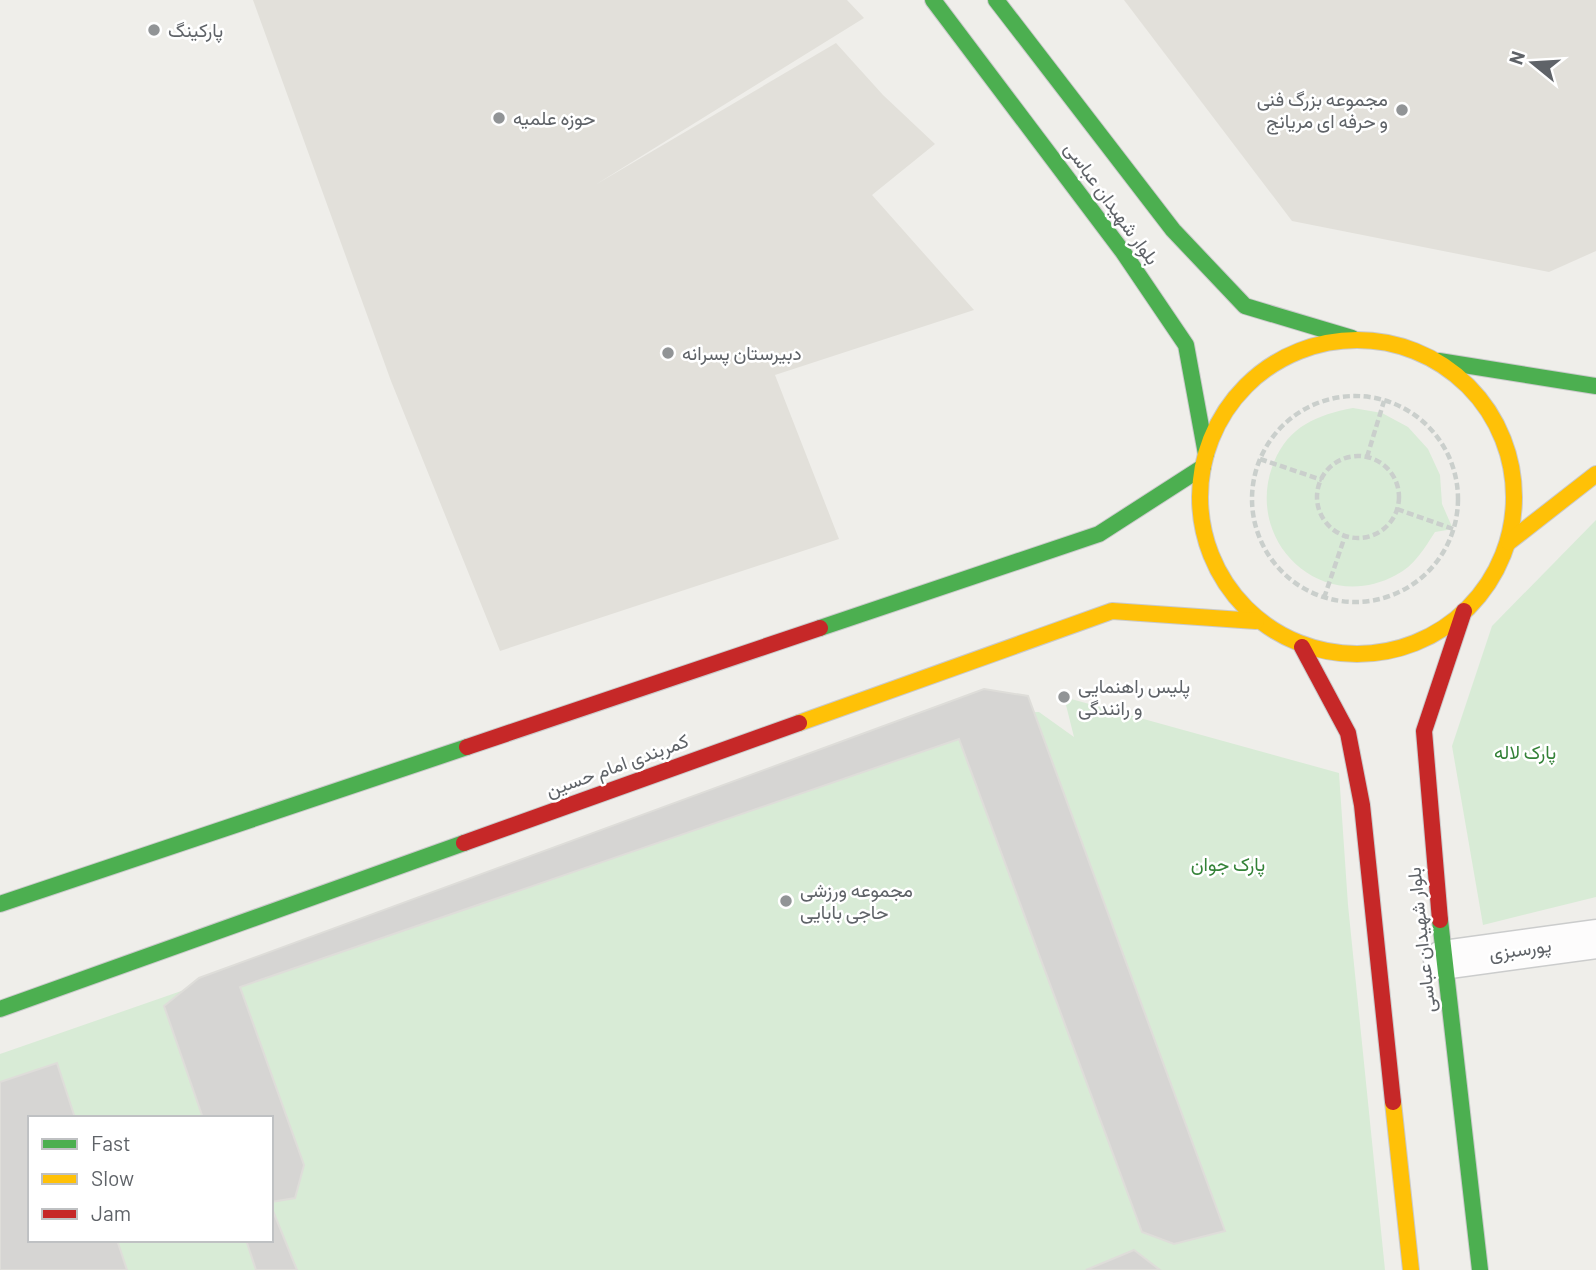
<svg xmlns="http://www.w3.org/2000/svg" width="1596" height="1270" viewBox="0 0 1596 1270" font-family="Barlow,Vazirmatn,sans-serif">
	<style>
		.education { fill: #e2e0da }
		.green { fill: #d8ebd6; fill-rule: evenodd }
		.building { fill: #d6d5d3; stroke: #deddd9; stroke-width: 2 }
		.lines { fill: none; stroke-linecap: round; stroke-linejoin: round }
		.street-casing { stroke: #cbcccc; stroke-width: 41 }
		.fast-casing { stroke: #cacacb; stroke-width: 18 }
		.slow-casing { stroke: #cacacb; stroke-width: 18 }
		.jam-casing { stroke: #cacacb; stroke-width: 18 }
		.path { stroke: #cacfcc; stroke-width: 4.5; stroke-dasharray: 7 3.5; stroke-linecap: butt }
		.street { stroke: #fdfcfc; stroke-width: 38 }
		.fast { stroke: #4caf50; stroke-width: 16 }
		.slow { stroke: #ffc107; stroke-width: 16 }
		.jam { stroke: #c62828; stroke-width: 16 }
		.poi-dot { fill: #919496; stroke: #fff; stroke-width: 2.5 }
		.labels { text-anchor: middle; stroke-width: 5; stroke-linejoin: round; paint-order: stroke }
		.poi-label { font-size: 19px; fill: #5f6368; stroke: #fff; text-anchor: start }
		.street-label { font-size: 19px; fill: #5f6368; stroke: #fff }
		.park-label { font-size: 19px; fill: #348238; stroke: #fff }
	</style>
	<rect width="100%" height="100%" fill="#efeeea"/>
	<g class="education">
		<path d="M253,0H847L864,18L595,185L836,43L883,95L935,144L872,195L974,310L775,375L839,539L500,651L391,381Z"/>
		<path d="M1124,0H1596V251L1549,272L1292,221Z"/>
	</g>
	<g class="green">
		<path d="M1353,408L1382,413L1408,427L1428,449L1440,475L1442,504L1453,529L1435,532C1424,549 1414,566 1396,575C1321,616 1242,540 1274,462C1289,426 1317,415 1353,408Z"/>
		<path d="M1596,520V897L1483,925L1452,746L1492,626Z"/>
		<path d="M1064,697L1339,773L1348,905L1385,1270H0V1054L979,714L1039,712L1074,737ZM30,1118H271V1240H30Z"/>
	</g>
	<g class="building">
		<path d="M984,689L1028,696L1225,1231L1174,1244L1142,1232L959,739L240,987L304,1165L295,1198L271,1202V1118H203L164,1006L199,978Z"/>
		<path d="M57,1063L75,1118H30V1240H117L127,1270H0V1082Z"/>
		<path d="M271,1206L297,1270H256L246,1240H271Z"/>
		<path d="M1134,1250L1160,1270H1086Z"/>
	</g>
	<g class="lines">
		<defs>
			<path id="street" d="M1443,960L1596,939"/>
			<g id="fast">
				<path d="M933,0L1123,252L1186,345L1206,454"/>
				<path d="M996,0L1173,230L1245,306L1352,338"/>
				<path d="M1439,361L1596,386"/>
				<path d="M820,628L1099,534L1203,467"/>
				<path d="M0,904L467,747"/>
				<path d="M1440,920L1480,1270"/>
				<path d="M0,1009L464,843"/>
			</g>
			<g id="slow">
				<circle cx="1357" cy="497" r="157"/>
				<path d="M1509,542L1596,474"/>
				<path d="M799,723L1112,611L1256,621"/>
				<path d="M1393,1102L1411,1270"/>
			</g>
			<g id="jam">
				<path d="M1302,647L1348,733L1362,805L1393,1102"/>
				<path d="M467,747L820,628"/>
				<path d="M464,843L799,723"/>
				<path d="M1440,920L1424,731L1464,611"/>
			</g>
		</defs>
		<use href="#street" class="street-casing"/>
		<use href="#fast" class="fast-casing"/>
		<use href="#slow" class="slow-casing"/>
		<use href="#jam" class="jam-casing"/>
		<g class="path">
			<circle cx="1355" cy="499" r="103"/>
			<circle cx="1358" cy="497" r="41"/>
			<path d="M1367,457L1384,401"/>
			<path d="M1260,459L1322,480"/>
			<path d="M1397,509L1453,529"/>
			<path d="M1324,598L1345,536"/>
		</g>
		<use href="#street" class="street"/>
		<use href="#fast" class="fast"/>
		<use href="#slow" class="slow"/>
		<use href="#jam" class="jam"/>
	</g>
	<g class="poi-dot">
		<circle cx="154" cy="30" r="7"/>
		<circle cx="1402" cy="110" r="7"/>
		<circle cx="499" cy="118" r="7"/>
		<circle cx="668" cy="353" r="7"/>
		<circle cx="1064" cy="697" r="7"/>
		<circle cx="786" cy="901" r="7"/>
	</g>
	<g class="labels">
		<g class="poi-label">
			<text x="168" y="37">پارکینگ</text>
			<text x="1388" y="106" text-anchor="end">مجموعه بزرگ فنی<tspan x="1388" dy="22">و حرفه ای مریانج</tspan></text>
			<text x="513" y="125">حوزه علمیه</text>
			<text x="682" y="360">دبیرستان پسرانه</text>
			<text x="1078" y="693">پلیس راهنمایی<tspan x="1078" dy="22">و رانندگی</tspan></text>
			<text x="800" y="897">مجموعه ورزشی<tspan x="800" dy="22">حاجی بابایی</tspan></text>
		</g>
		<g class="street-label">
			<text transform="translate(1112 203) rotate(54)" y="7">بلوار شهیدان عباسی</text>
			<text transform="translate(617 765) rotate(-20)" y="7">کمربندی امام حسین</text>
			<text transform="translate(1421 940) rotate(-96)" y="7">بلوار شهیدان عباسی</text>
			<text transform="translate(1520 949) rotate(-8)" y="7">پورسبزی</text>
		</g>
		<g class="park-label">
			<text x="1525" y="759">پارک لاله</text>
			<text x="1228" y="871">پارک جوان</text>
		</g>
	</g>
	<rect x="28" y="1116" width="245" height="126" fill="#ffffff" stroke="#bfc1c3" stroke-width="2"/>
	<rect x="42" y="1139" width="35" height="10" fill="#4caf50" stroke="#bfc1c3" stroke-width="2"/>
	<text x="91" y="1151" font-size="21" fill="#5f6368">Fast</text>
	<rect x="42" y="1174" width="35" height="10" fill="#ffc107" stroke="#bfc1c3" stroke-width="2"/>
	<text x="91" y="1186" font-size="21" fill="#5f6368">Slow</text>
	<rect x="42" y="1209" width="35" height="10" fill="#c62828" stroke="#bfc1c3" stroke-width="2"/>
	<text x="91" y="1221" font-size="21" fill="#5f6368">Jam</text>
	<g transform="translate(1533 63) rotate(288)" stroke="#ffffff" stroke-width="5" paint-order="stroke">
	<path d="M0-5L12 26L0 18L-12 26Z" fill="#5f6368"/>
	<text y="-10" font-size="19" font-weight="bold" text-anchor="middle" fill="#5f6368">N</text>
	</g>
</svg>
